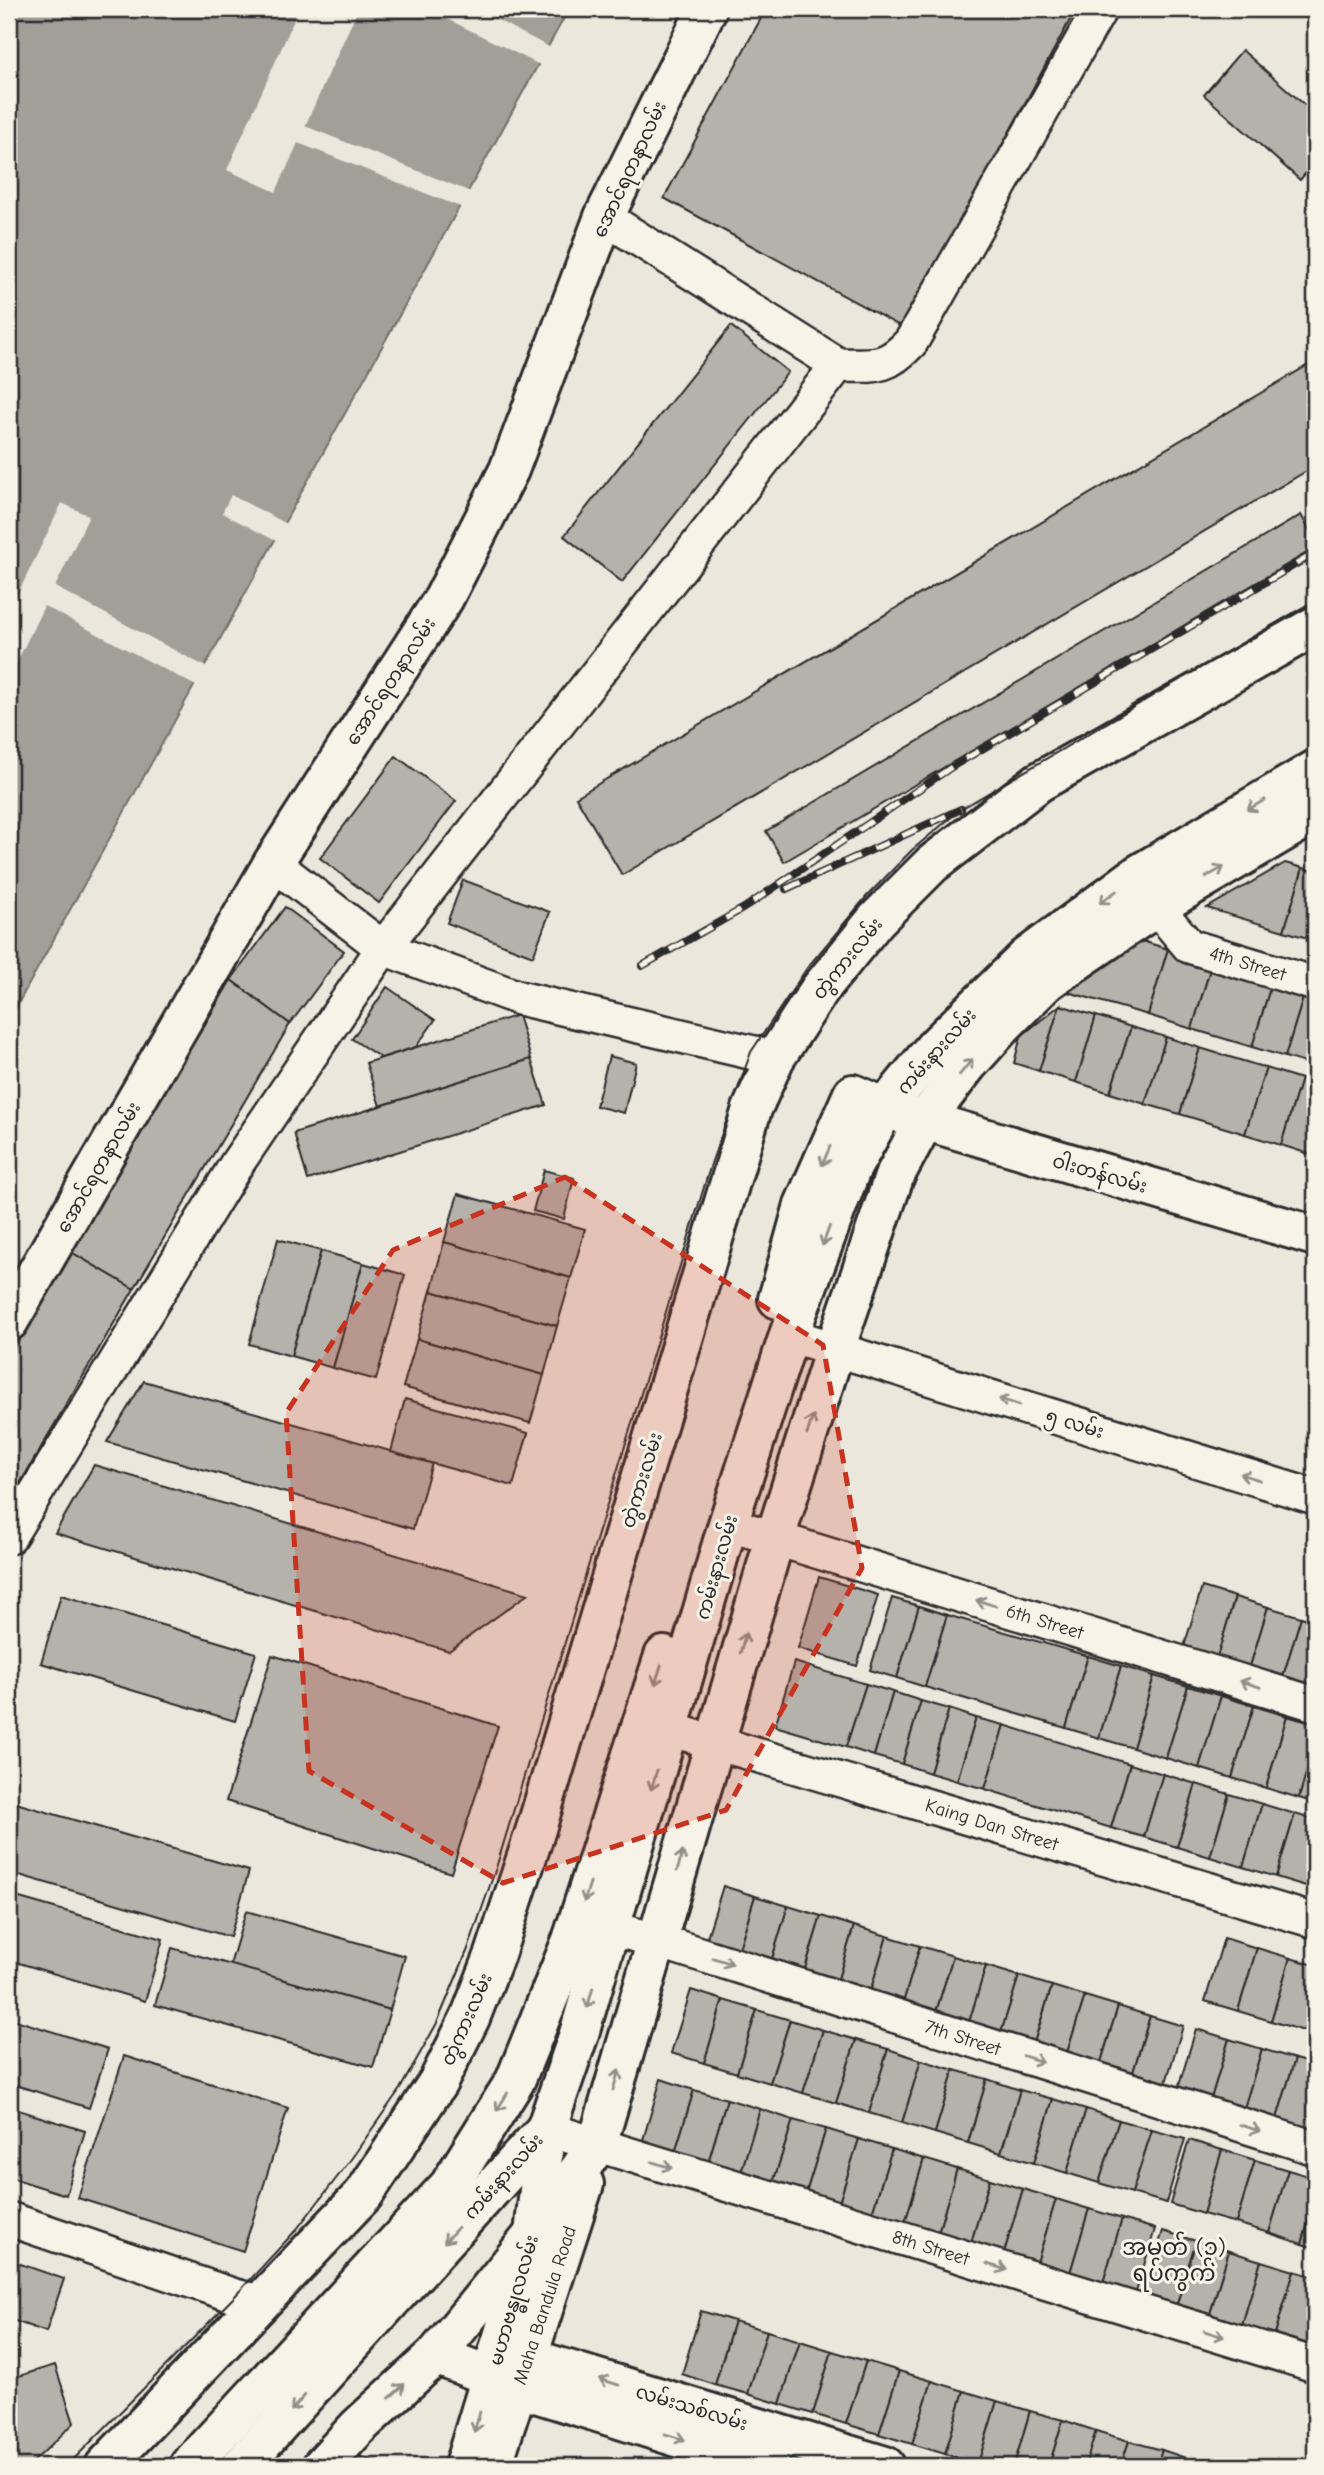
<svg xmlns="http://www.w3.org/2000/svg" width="1324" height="2475" viewBox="0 0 1324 2475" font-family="'Comic Neue','Noto Sans Myanmar',sans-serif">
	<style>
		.water { fill: #a29f98; stroke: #72716c; stroke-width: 2 }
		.pier { fill: #ebe7dd }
		.building { fill: #b5b2ab; stroke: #2b2b2b; stroke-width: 2 }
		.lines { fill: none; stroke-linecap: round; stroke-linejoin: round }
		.minor-casing { stroke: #2b2b2b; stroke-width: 38 }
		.tertiary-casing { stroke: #2b2b2b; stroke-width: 44 }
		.secondary-casing { stroke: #2b2b2b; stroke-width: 44 }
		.primary-casing { stroke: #2b2b2b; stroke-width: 44 }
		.minor { stroke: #f7f3e8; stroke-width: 33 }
		.tertiary { stroke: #f7f3e8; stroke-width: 38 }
		.secondary { stroke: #f7f3e8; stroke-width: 38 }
		.primary { stroke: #f7f3e8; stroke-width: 38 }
		.tram { stroke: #2b2b2b; stroke-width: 2 }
		.rail-casing { stroke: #2b2b2b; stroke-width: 8 }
		.rail { stroke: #f7f3e8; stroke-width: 5; stroke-dasharray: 16; stroke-linecap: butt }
		.oneway { stroke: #918f8a }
		.marked { fill: #c8321e; fill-opacity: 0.2; stroke: #c8321e; stroke-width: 5; stroke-dasharray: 14 9; stroke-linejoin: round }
		.labels { text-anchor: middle; stroke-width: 6; stroke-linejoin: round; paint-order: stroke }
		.street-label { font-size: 19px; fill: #2b2b2b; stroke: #f7f3e8 }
		.quarter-label { font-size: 23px; fill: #2b2b2b; stroke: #f7f3e8 }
	</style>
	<rect width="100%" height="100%" fill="#ebe7dd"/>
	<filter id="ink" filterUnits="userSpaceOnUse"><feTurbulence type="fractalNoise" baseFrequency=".0143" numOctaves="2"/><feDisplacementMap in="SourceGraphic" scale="14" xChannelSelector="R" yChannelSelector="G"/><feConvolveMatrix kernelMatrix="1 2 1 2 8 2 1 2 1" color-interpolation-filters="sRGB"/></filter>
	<g filter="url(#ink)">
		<path class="water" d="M9,9H569L9,1020Z"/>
		<g class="pier">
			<path d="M299,9H358L305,126L471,192L463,208L298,143L276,192L227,170Z"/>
			<path d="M427,9H476L551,48L542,66Z"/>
			<path d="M231,495L287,524L278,542L222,513Z"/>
			<path d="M62,503L89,516L55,587L208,668L198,687L44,606L14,668L9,666V612Z"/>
		</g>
		<g class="building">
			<path d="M766,9H1076L903,328L664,198Z"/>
			<path d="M1242,50L1315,114V162L1300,180L1204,95Z"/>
			<path d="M731,326L788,372L622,582L564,536Z"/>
			<path d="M1315,361V466L622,875L576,797Z"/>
			<path d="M1301,515L1315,540V548L784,862L766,831Z"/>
			<path d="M396,756L456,801L379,903L320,858Z"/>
			<path d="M1285,863L1303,868L1284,931L1207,908Z"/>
			<path d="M1303,868L1315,872L1314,940L1284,931Z"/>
			<path d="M463,880L550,912L533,956L447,923Z"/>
			<path d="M285,907L344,951L290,1024L231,980Z"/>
			<path d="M1142,941L1168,949L1148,1015L1068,992Z"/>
			<path d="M1168,949L1212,963L1192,1029L1148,1015Z"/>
			<path d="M1212,963L1272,982L1252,1047L1192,1029Z"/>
			<path d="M231,980L290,1024L134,1289L71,1252Z"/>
			<path d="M1272,982L1305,992L1285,1057L1252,1047Z"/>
			<path d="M387,987L435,1020L416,1047L381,1058L352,1039Z"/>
			<path d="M1305,992L1315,995V1066L1285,1057Z"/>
			<path d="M1060,1005L1039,1071L1014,1063L1021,1036Z"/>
			<path d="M1060,1005L1096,1016L1076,1082L1039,1071Z"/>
			<path d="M518,1015L531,1059L380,1106L366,1063Z"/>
			<path d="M1096,1016L1131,1027L1110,1093L1076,1082Z"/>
			<path d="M1131,1027L1166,1037L1145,1104L1110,1093Z"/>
			<path d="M1166,1037L1200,1048L1180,1114L1145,1104Z"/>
			<path d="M1200,1048L1266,1068L1245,1134L1180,1114Z"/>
			<path d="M609,1056L636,1063L624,1113L596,1106Z"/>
			<path d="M531,1059L546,1105L308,1180L294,1133Z"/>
			<path d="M1266,1068L1301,1079L1281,1145L1245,1134Z"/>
			<path d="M1301,1079L1315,1084V1156L1281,1145Z"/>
			<path d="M544,1170L574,1178L564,1219L533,1211Z"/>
			<path d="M458,1194L585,1229L571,1278L444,1242Z"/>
			<path d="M278,1239L321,1251L291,1356L249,1344Z"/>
			<path d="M444,1242L571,1278L557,1326L431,1291Z"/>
			<path d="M321,1251L363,1263L333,1368L291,1356Z"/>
			<path d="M71,1252L134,1289L9,1502V1356Z"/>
			<path d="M363,1263L405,1275L376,1380L333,1368Z"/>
			<path d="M431,1291L557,1326L544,1375L417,1339Z"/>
			<path d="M417,1339L544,1375L530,1423L403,1387Z"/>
			<path d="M144,1381L432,1463L413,1529L107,1442Z"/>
			<path d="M405,1399L528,1433L513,1486L391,1452Z"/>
			<path d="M94,1465L528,1594L449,1651L55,1533Z"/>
			<path d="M819,1577L878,1595L857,1666L798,1648Z"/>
			<path d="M1202,1587L1235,1597L1216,1661L1183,1650Z"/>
			<path d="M61,1595L256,1653L235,1721L41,1663Z"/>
			<path d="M1235,1597L1268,1607L1249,1670L1216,1661Z"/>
			<path d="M892,1598L919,1606L897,1678L870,1670Z"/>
			<path d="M919,1606L947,1615L925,1687L897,1678Z"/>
			<path d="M1268,1607L1301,1617L1282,1680L1249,1670Z"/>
			<path d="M947,1615L1088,1656L1066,1728L925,1687Z"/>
			<path d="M1301,1617L1315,1621V1688L1282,1680Z"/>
			<path d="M272,1655L498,1726L451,1873L226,1801Z"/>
			<path d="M1088,1656L1121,1666L1099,1738L1066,1728Z"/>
			<path d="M794,1662L866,1684L846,1747L775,1726Z"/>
			<path d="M1121,1666L1154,1676L1133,1748L1099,1738Z"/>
			<path d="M1154,1676L1188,1686L1166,1758L1133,1748Z"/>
			<path d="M866,1684L893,1692L874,1756L846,1747Z"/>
			<path d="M1188,1686L1221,1696L1199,1768L1166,1758Z"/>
			<path d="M893,1692L921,1701L902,1764L874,1756Z"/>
			<path d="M1221,1696L1254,1706L1232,1778L1199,1768Z"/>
			<path d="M921,1701L949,1709L930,1773L902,1764Z"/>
			<path d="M1254,1706L1287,1716L1266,1788L1232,1778Z"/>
			<path d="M949,1709L976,1718L957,1781L930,1773Z"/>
			<path d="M1287,1716L1315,1724V1743L1299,1798L1266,1788Z"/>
			<path d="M976,1718L1004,1725L985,1789L957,1781Z"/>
			<path d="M1004,1725L1130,1764L1111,1828L985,1789Z"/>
			<path d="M1315,1743V1803L1299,1798Z"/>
			<path d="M1130,1764L1163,1774L1144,1837L1111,1828Z"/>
			<path d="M1163,1774L1196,1784L1177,1847L1144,1837Z"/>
			<path d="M1196,1784L1229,1794L1210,1857L1177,1847Z"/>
			<path d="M1229,1794L1262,1804L1243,1867L1210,1857Z"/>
			<path d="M9,1801L249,1871L230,1937L9,1872Z"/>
			<path d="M1262,1804L1295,1814L1276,1877L1243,1867Z"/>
			<path d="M1295,1814L1315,1820V1865L1309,1887L1276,1877Z"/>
			<path d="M1315,1865V1889L1309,1887Z"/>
			<path d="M723,1886L755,1896L736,1959L703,1950Z"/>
			<path d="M9,1895L163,1939L145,2001L9,1960Z"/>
			<path d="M755,1896L788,1906L769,1969L736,1959Z"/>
			<path d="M788,1906L821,1916L802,1979L769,1969Z"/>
			<path d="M246,1911L405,1956L390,2010L230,1965Z"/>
			<path d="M821,1916L854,1926L835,1989L802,1979Z"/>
			<path d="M854,1926L887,1936L868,1999L835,1989Z"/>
			<path d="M887,1936L920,1946L901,2010L868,1999Z"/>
			<path d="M1224,1938L1257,1948L1238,2011L1205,2001Z"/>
			<path d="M920,1946L953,1956L934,2019L901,2010Z"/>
			<path d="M172,1948L390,2010L373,2067L155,2005Z"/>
			<path d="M1257,1948L1290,1958L1271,2021L1238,2011Z"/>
			<path d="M953,1956L986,1966L967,2029L934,2019Z"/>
			<path d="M1290,1958L1315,1965V1994L1304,2031L1271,2021Z"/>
			<path d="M986,1966L1019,1976L999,2039L967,2029Z"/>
			<path d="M1019,1976L1052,1986L1032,2049L999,2039Z"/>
			<path d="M1052,1986L1085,1996L1065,2059L1032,2049Z"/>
			<path d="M691,1990L723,2000L704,2063L671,2053Z"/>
			<path d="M1315,1994V2035L1304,2031Z"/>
			<path d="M1085,1996L1118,2006L1099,2069L1065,2059Z"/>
			<path d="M723,2000L757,2010L737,2073L704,2063Z"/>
			<path d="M1118,2006L1150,2016L1131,2079L1099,2069Z"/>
			<path d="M757,2010L790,2020L770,2083L737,2073Z"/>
			<path d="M1150,2016L1183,2026L1164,2089L1131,2079Z"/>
			<path d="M9,2018L108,2049L89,2108L9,2083Z"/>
			<path d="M790,2020L823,2030L803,2093L770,2083Z"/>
			<path d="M1196,2029L1229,2039L1210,2102L1177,2092Z"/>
			<path d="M823,2030L856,2040L836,2103L803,2093Z"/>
			<path d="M1229,2039L1262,2049L1243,2112L1210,2102Z"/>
			<path d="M856,2040L888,2049L869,2113L836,2103Z"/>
			<path d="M888,2049L921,2060L902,2123L869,2113Z"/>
			<path d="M1262,2049L1295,2059L1276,2122L1243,2112Z"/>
			<path d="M124,2056L288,2108L243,2251L78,2198Z"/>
			<path d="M1295,2059L1315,2065V2111L1309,2132L1276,2122Z"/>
			<path d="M921,2060L954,2070L935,2133L902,2123Z"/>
			<path d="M954,2070L987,2079L968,2143L935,2133Z"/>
			<path d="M661,2079L694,2090L675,2153L642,2143Z"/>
			<path d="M987,2079L1020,2090L1001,2153L968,2143Z"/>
			<path d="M694,2090L727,2099L708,2163L675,2153Z"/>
			<path d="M1020,2090L1053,2099L1034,2163L1001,2153Z"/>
			<path d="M727,2099L760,2109L741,2173L708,2163Z"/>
			<path d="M1053,2099L1086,2109L1067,2173L1034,2163Z"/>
			<path d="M9,2107L85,2131L66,2195L9,2177Z"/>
			<path d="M760,2109L793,2120L773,2183L741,2173Z"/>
			<path d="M1086,2109L1119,2120L1099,2183L1067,2173Z"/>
			<path d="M793,2120L826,2129L806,2193L773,2183Z"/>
			<path d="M1119,2120L1152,2130L1132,2193L1099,2183Z"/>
			<path d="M826,2129L859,2139L839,2203L806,2193Z"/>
			<path d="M1152,2130L1185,2139L1166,2203L1132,2193Z"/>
			<path d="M859,2139L892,2149L872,2213L839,2203Z"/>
			<path d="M1189,2140L1222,2150L1203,2214L1170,2204Z"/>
			<path d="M892,2149L924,2159L905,2223L872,2213Z"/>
			<path d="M1222,2150L1255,2160L1236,2223L1203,2214Z"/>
			<path d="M924,2159L957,2169L938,2233L905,2223Z"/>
			<path d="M1255,2160L1288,2170L1269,2233L1236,2223Z"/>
			<path d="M957,2169L990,2179L971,2243L938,2233Z"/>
			<path d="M1288,2170L1315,2178V2199L1302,2244L1269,2233Z"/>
			<path d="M990,2179L1023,2189L1004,2253L971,2243Z"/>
			<path d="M1023,2189L1056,2199L1037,2263L1004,2253Z"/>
			<path d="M1056,2199L1089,2209L1070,2273L1037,2263Z"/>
			<path d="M1315,2199V2248L1302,2244Z"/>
			<path d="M1089,2209L1122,2219L1103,2283L1070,2273Z"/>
			<path d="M1122,2219L1155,2229L1136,2292L1103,2283Z"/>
			<path d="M1163,2231L1196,2241L1177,2304L1143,2294Z"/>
			<path d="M1196,2241L1229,2251L1210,2314L1177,2304Z"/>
			<path d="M1229,2251L1261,2261L1242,2325L1210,2314Z"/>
			<path d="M9,2260L64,2279L46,2332L9,2319Z"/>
			<path d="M1261,2261L1294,2271L1275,2334L1242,2325Z"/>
			<path d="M1294,2271L1315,2277V2321L1308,2344L1275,2334Z"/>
			<path d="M701,2311L734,2321L715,2385L682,2374Z"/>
			<path d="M734,2321L767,2331L748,2394L715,2385Z"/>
			<path d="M1315,2321V2346L1308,2344Z"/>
			<path d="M767,2331L800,2341L780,2404L748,2394Z"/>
			<path d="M800,2341L832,2351L813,2414L780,2404Z"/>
			<path d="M832,2351L866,2361L846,2424L813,2414Z"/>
			<path d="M866,2361L899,2371L879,2434L846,2424Z"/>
			<path d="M55,2365L74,2423L29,2466H17L9,2442V2379Z"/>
			<path d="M899,2371L932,2381L912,2444L879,2434Z"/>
			<path d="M932,2381L964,2391L945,2454L912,2444Z"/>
			<path d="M964,2391L997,2401L978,2464L945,2454Z"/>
			<path d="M997,2401L1030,2411L1014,2466L978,2464Z"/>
			<path d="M1030,2411L1063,2420L1049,2466H1014Z"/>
			<path d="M1063,2420L1096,2431L1085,2466H1049Z"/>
			<path d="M1096,2431L1129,2441L1121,2466H1085Z"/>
			<path d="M1129,2441L1162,2450L1157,2466H1121Z"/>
			<path d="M1162,2450L1195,2461L1193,2466H1157Z"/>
			<path d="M358,2456L389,2466H349Z"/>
		</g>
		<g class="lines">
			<defs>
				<g id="minor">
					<path d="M604,217L838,365C874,365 885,370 911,342L1100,9"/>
					<path d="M273,863L383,948L519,998L775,1058"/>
					<path d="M1145,886L1156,907L1189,946L1315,984"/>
					<path d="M789,1335L1315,1497"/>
					<path d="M728,1524L1315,1704"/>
					<path d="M9,1537L236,1165L383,948L838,365"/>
					<path d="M669,1729L1315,1921"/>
					<path d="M610,1928L658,1941L1315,2148"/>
					<path d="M546,2129L1315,2365"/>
					<path d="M9,2219L235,2296L263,2303"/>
				</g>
				<path id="tertiary" d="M9,1321L273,863L444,598L509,470L604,217L707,9"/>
				<g id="secondary">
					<path d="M893,1111L1315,1236"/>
					<path d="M499,2349L885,2466"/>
					<path d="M436,2355L517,2387L770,2466"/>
					<path d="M105,2466L364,2194L438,2082L470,2018L495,1954L536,1829L752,1109L775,1058L820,989L876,920L932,864L1039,782L1315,626"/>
				</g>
				<g id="primary">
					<path d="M778,1299L804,1205L853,1094L885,1108"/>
					<path d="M189,2466L449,2186L515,2081L572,1940L664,1656"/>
					<path d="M241,2466L546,2129L579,2034L728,1524L789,1335L851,1169L885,1108L935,1047L1026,958L1139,874L1315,770"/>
					<path d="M322,2466L358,2427L436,2355L534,2234L597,2145L775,1538L835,1349L894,1177L924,1121L968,1064L1003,1025L1047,981L1156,907L1315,813"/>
					<path d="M464,2466L534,2234L546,2129"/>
					<path d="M492,2466L584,2184"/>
				</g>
			</defs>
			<use href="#minor" class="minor-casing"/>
			<use href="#tertiary" class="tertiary-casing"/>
			<use href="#secondary" class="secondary-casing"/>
			<use href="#primary" class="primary-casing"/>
			<use href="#minor" class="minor"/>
			<use href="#tertiary" class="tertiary"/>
			<use href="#secondary" class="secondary"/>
			<use href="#primary" class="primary"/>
			<path class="tram" d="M67,2466L235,2296L297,2229L349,2162L400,2089L437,2023L468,1949L496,1868L712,1161L751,1052L807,968L867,896L912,850L961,809L1315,600"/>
			<defs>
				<g id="rail">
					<path d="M786,889L961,809"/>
					<path d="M642,966L744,908L953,766L1315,553"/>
				</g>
			</defs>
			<use href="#rail" class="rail-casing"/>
			<use href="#rail" class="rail"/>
		</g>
		<defs><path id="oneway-shaft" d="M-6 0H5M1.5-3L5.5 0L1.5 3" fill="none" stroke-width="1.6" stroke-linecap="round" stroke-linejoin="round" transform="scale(1.75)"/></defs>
		<g class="oneway">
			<use href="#oneway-shaft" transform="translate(1256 805) rotate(150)"/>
			<use href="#oneway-shaft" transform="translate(1215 872) rotate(-30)"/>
			<use href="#oneway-shaft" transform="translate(1108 897) rotate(144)"/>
			<use href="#oneway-shaft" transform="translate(966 1067) rotate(-51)"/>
			<use href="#oneway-shaft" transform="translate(826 1156) rotate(113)"/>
			<use href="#oneway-shaft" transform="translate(826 1236) rotate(110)"/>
			<use href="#oneway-shaft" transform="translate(1009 1402) rotate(-163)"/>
			<use href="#oneway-shaft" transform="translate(810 1425) rotate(-72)"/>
			<use href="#oneway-shaft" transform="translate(1250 1477) rotate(-163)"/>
			<use href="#oneway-shaft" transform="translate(986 1603) rotate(-163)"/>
			<use href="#oneway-shaft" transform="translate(743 1643) rotate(-74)"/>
			<use href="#oneway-shaft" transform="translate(658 1675) rotate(108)"/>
			<use href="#oneway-shaft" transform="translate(1250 1684) rotate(-163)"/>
			<use href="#oneway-shaft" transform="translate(654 1780) rotate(107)"/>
			<use href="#oneway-shaft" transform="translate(680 1861) rotate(-74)"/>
			<use href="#oneway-shaft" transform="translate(587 1892) rotate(108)"/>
			<use href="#oneway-shaft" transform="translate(723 1961) rotate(18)"/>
			<use href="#oneway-shaft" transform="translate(590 1998) rotate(106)"/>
			<use href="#oneway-shaft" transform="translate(1033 2059) rotate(18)"/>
			<use href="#oneway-shaft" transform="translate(616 2080) rotate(-73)"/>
			<use href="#oneway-shaft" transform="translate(502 2102) rotate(122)"/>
			<use href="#oneway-shaft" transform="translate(1250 2128) rotate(18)"/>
			<use href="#oneway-shaft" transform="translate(662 2165) rotate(17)"/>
			<use href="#oneway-shaft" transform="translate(451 2235) rotate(132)"/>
			<use href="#oneway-shaft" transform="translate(997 2267) rotate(17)"/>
			<use href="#oneway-shaft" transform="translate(1214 2334) rotate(17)"/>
			<use href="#oneway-shaft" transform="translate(609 2382) rotate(-163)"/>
			<use href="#oneway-shaft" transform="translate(397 2391) rotate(-43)"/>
			<use href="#oneway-shaft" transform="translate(298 2403) rotate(132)"/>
			<use href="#oneway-shaft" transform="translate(477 2422) rotate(106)"/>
			<use href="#oneway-shaft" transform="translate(675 2437) rotate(17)"/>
		</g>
	</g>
	<path class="marked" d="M565,1177L823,1345L862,1568L726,1810L503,1883L309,1771L286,1413L393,1250Z"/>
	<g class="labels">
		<g class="street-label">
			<text transform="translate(629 169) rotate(-65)" y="7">အောင်ရတနာလမ်း</text>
			<text transform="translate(390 681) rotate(-57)" y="7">အောင်ရတနာလမ်း</text>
			<text transform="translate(847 958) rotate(-51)" y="7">တွဲကားလမ်း</text>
			<text transform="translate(1248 963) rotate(17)" y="7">4th Street</text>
			<text transform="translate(936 1051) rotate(-48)" y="7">ကမ်းနားလမ်း</text>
			<text transform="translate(98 1167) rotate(-60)" y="7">အောင်ရတနာလမ်း</text>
			<text transform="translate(1100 1173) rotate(16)" y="7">ဝါးတန်လမ်း</text>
			<text transform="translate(1075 1423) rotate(17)" y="7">၅ လမ်း</text>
			<text transform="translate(641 1480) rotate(-73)" y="7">တွဲကားလမ်း</text>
			<text transform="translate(716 1567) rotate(-74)" y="7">ကမ်းနားလမ်း</text>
			<text transform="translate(1045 1621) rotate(17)" y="7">6th Street</text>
			<text transform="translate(992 1824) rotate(17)" y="7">Kaing Dan Street</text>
			<text transform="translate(466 2019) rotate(-66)" y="7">တွဲကားလမ်း</text>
			<text transform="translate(963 2037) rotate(18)" y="7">7th Street</text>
			<text transform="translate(503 2176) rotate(-48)" y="7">ကမ်းနားလမ်း</text>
			<text transform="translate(931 2247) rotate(17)" y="7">8th Street</text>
			<text transform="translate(513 2300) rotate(-74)" y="7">မဟာဗန္ဓုလလမ်း</text>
			<text transform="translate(544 2305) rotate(-72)" y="7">Maha Bandula Road</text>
			<text transform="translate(692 2407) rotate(17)" y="7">လမ်းသစ်လမ်း</text>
		</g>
		<g class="quarter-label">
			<text x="1174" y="2255">အမှတ် (၃)<tspan x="1174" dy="26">ရပ်ကွက်</tspan></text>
		</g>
	</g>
	<rect width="1324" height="2475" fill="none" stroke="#f7f3e8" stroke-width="35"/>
	<rect x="18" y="18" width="1289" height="2440" fill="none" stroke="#2b2b2b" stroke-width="2.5" filter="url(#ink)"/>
</svg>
